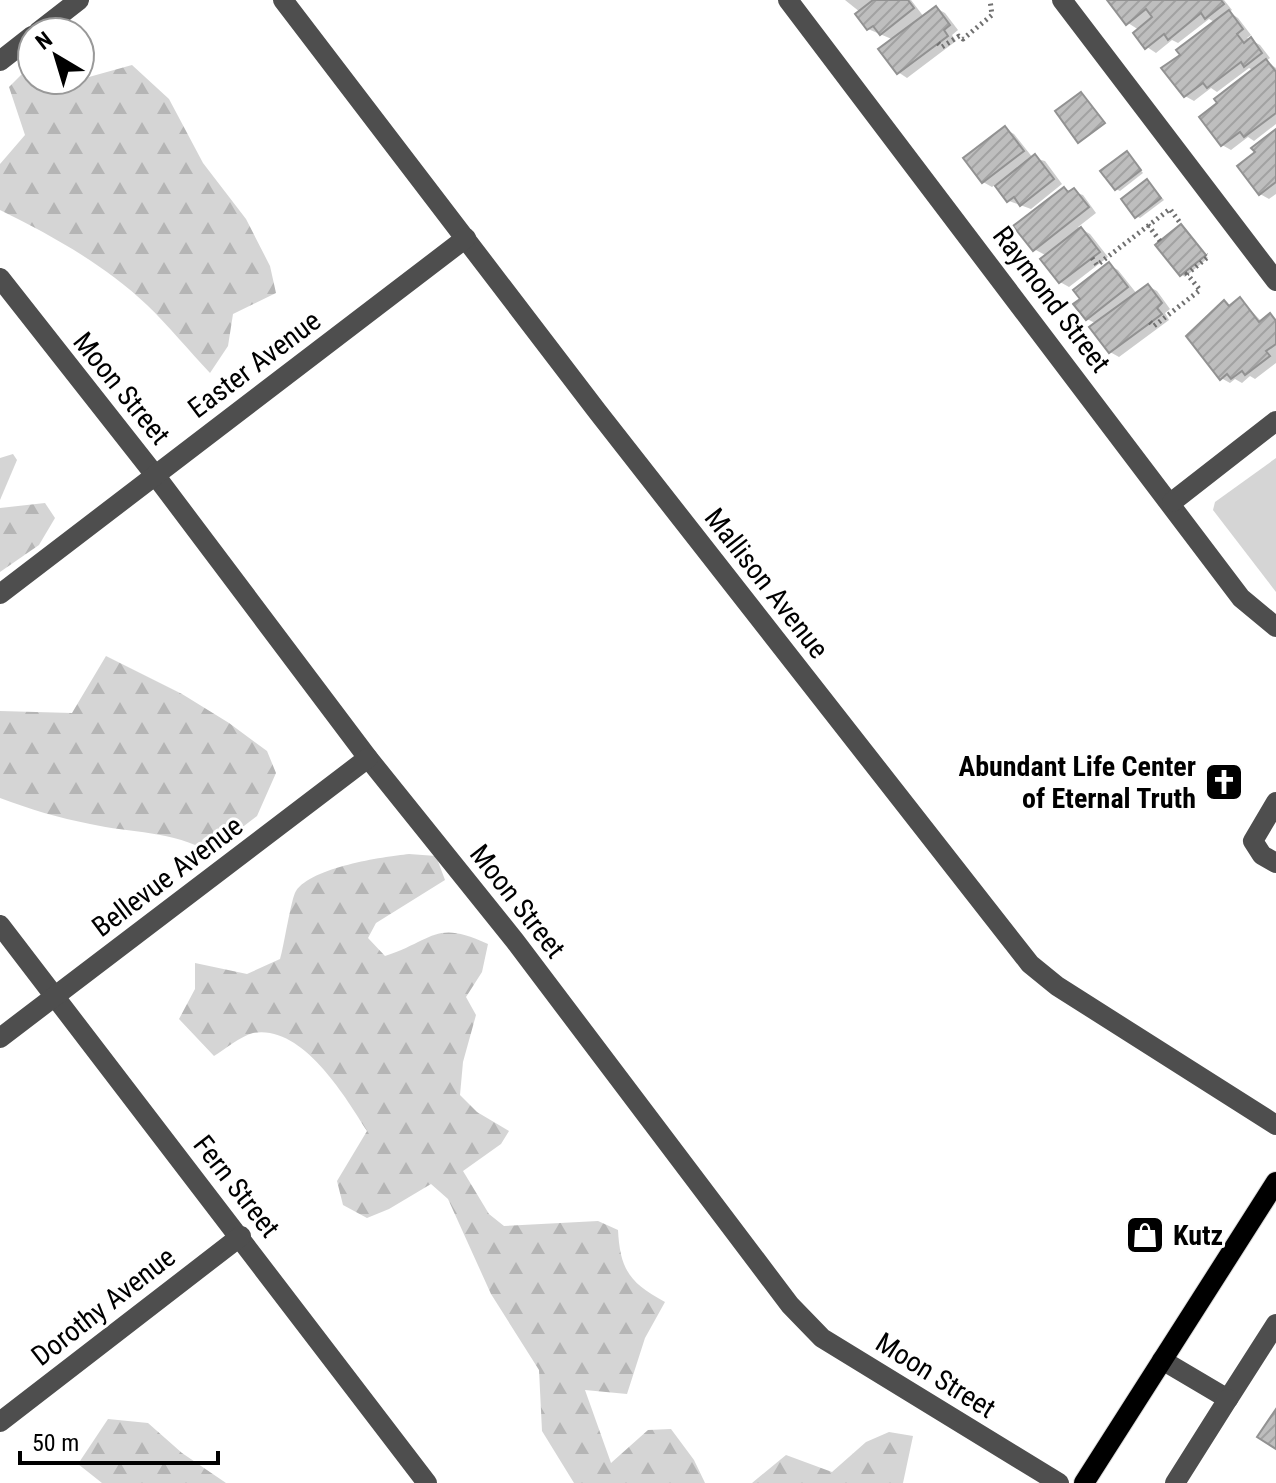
<svg xmlns="http://www.w3.org/2000/svg" width="1276" height="1483" viewBox="0 0 1276 1483" font-family="'Roboto Condensed',sans-serif">
	<style>
		.green { fill: #d5d5d5 }
		.forest { fill: url(#forest-firs) }
		.shadow { fill: #0003 }
		.building { fill: url(#building-hatch); stroke: #929292; stroke-width: 2 }
		.lines { fill: none; stroke-linecap: round; stroke-linejoin: round }
		.major-casing { stroke: #dbdbdb; stroke-width: 22 }
		.path { stroke: #707070; stroke-width: 5; stroke-dasharray: 2 4; stroke-linecap: butt }
		.minor { stroke: #4e4e4e; stroke-width: 20 }
		.major { stroke: #000; stroke-width: 20 }
		.labels { text-anchor: middle; stroke-width: 6; stroke-linejoin: round; paint-order: stroke }
		.street-label { font-size: 28px; fill: #000; stroke: #fff }
		.poi-label { font-size: 28px; font-weight: bold; fill: #000; stroke: #fff; text-anchor: end }
	</style>
	<defs>
		<pattern id="forest-firs" width="22" height="20" patternUnits="userSpaceOnUse" patternTransform="scale(2)"><rect width="22" height="20" fill="#d5d5d5"/><path d="M5 1l3.5 6h-7zM16 11l3.5 6h-7z" fill="#b5b5b5"/></pattern>
		<pattern id="building-hatch" width="6" height="6" patternUnits="userSpaceOnUse" patternTransform="scale(2)"><rect width="6" height="6" fill="#bebebe"/><path d="M-1 1l2-2M0 6l6-6M5 7l2-2" fill="none" stroke="#a2a2a2"/></pattern>
	</defs>
	<rect width="100%" height="100%" fill="#fff"/>
	<path class="green" d="M1276,458V592L1213,510L1215,502Z"/>
	<g class="forest">
		<path d="M32,64V80L71,82L132,65L169,99L203,163L246,219L270,266L276,293L233,314L228,346L210,373C189,351 169,326 147,305C105,265 51,235 0,210V164L25,135L9,87Z"/>
		<path d="M13,454L17,460L0,500V458Z"/>
		<path d="M45,503L55,518L39,545L0,572V508Z"/>
		<path d="M106,656L182,694L229,723L267,751L276,773L257,816L210,852C173,831 131,833 90,824C59,818 29,809 0,798V711L72,713Z"/>
		<path d="M409,854L436,856L445,880L376,923L368,938L385,956C434,940 435,919 488,944L482,972L466,997L476,1015L463,1062L460,1095L477,1112L509,1131L501,1144L463,1171L489,1214L504,1226L598,1221L618,1230C620,1270 630,1283 665,1302L645,1338L627,1394L585,1390L611,1463L648,1430L671,1429L694,1460L705,1483H574L542,1431L539,1370L491,1294L448,1199L431,1184L389,1209L367,1218L343,1205L337,1181L367,1131C345,1096 302,1024 253,1033C241,1036 225,1049 214,1056L179,1019L195,989V963L247,974L280,959C284,947 291,898 296,891C312,867 382,857 409,854Z"/>
		<path d="M108,1419L148,1423L182,1453L226,1483H102L78,1464Z"/>
		<path d="M889,1432L913,1436L903,1483H752L786,1455L832,1472L866,1442Z"/>
	</g>
	<g class="shadow">
		<path d="M845,0H911L924,17L936,8L945,13L958,30L952,35L956,41L907,78L898,72L894,40L868,29L860,12Z"/>
		<path d="M1110,0H1224L1232,10L1229,12L1238,18L1251,35L1247,38L1260,45L1270,58L1266,61L1276,68V124L1254,141L1248,137L1231,150L1222,145L1255,71L1249,68L1217,92L1211,88L1194,101L1185,96L1182,55L1216,23L1209,19L1178,43L1172,40L1156,53L1147,47L1139,30L1128,23Z"/>
		<path d="M1005,129L1014,134L1033,158L1045,161L1062,184L1031,209L1009,201L996,184L992,187L983,182Z"/>
		<path d="M1276,132V194L1269,199L1260,194L1257,153Z"/>
		<path d="M1127,153L1143,173L1120,191L1116,189Z"/>
		<path d="M1147,182L1164,200L1140,218L1136,216Z"/>
		<path d="M1064,189L1083,195L1096,213L1078,227L1090,234L1108,257L1069,287L1060,282L1047,256L1034,249Z"/>
		<path d="M1181,227L1208,258L1185,277L1181,274Z"/>
		<path d="M1109,265L1118,270L1137,294L1148,286L1157,291L1170,309L1165,313L1169,320L1119,357L1110,352L1097,324L1087,319Z"/>
		<path d="M1240,299L1262,322L1270,316L1276,319V363L1255,379L1250,376L1242,383L1235,379L1230,383L1221,378L1225,303L1231,306Z"/>
	</g>
	<g class="building">
		<path d="M873,0H908L914,8L880,35L873,26L867,30L855,14Z"/>
		<path d="M1107,0H1221L1224,4L1205,19L1201,13L1168,40L1164,34L1145,49L1133,33L1152,17L1146,9L1126,25Z"/>
		<path d="M936,6L950,25L944,30L948,36L897,74L878,49Z"/>
		<path d="M1229,10L1243,29L1237,34L1244,43L1251,37L1262,53L1244,67L1241,62L1207,88L1203,83L1184,97L1161,68L1180,55L1176,50Z"/>
		<path d="M1266,59L1276,72V113L1244,137L1240,132L1221,146L1199,117L1217,103L1214,99Z"/>
		<path d="M1081,92L1105,123L1078,143L1055,111Z"/>
		<path d="M1005,126L1024,151L982,183L963,158Z"/>
		<path d="M1276,129V182L1259,195L1237,166L1255,152L1251,148Z"/>
		<path d="M1127,151L1141,170L1115,190L1100,171Z"/>
		<path d="M1035,154L1054,179L1020,206L1014,197L1007,202L995,186Z"/>
		<path d="M1147,179L1161,198L1135,218L1121,199Z"/>
		<path d="M1064,187L1068,192L1074,188L1089,207L1033,251L1013,226Z"/>
		<path d="M1181,224L1206,255L1180,276L1155,245Z"/>
		<path d="M1081,227L1100,252L1059,283L1040,259Z"/>
		<path d="M1109,262L1128,287L1086,320L1073,304L1080,299L1073,290Z"/>
		<path d="M1148,284L1162,303L1157,308L1162,314L1109,353L1089,327Z"/>
		<path d="M1240,297L1259,322L1270,313L1276,321V344L1266,351L1270,356L1245,375L1242,371L1231,379L1227,374L1220,380L1186,336L1224,300L1229,306Z"/>
		<path d="M1276,1409V1449L1257,1437Z"/>
	</g>
	<g class="lines">
		<defs>
			<path id="major" d="M1084,1483L1276,1182"/>
		</defs>
		<use href="#major" class="major-casing"/>
		<g class="path">
			<path d="M938,43L942,47L959,36L963,39L992,15L990,0"/>
			<path d="M1148,225L1160,241"/>
			<path d="M1092,258L1097,265L1170,209L1181,224"/>
			<path d="M1150,322L1154,326L1200,290L1187,274L1208,257L1206,255"/>
		</g>
		<g class="minor">
			<path d="M283,0L597,411L1030,964L1057,986L1276,1125"/>
			<path d="M788,0L1241,598L1276,627"/>
			<path d="M1062,0L1276,281"/>
			<path d="M38,32L79,0"/>
			<path d="M0,61L32,36"/>
			<path d="M0,278L155,475L368,758L515,941L790,1305L822,1338L1059,1483"/>
			<path d="M1172,502L1276,421"/>
			<path d="M0,594L466,238"/>
			<path d="M1276,802L1253,841L1262,855L1276,863"/>
			<path d="M0,925L427,1483"/>
			<path d="M0,1038L368,758"/>
			<path d="M1162,1360L1228,1399L1276,1324"/>
			<path d="M0,1422L241,1236"/>
			<path d="M1175,1483L1228,1399"/>
		</g>
		<use href="#major" class="major"/>
	</g>
	<defs>
		<symbol id="church-square" viewBox="-11 -11 22 22"><rect x="-9" y="-9" width="18" height="18" rx="4" fill="#000" stroke="#fff"/><path d="M-1.2-6h2.4v3.5h3.3v2.4h-3.3V6h-2.4V-.1h-3.3v-2.4h3.3Z" fill="#fff"/></symbol>
		<symbol id="shop-square" viewBox="-11 -11 22 22"><rect x="-9" y="-9" width="18" height="18" rx="4" fill="#000" stroke="#fff"/><path d="M-5-2.5h2.3a2.7 3.5 0 0 1 5.4 0H5L5.5 6h-11ZM-1.5-2.5h3a1.5 2.3 0 0 0-3 0Z" fill="#fff"/></symbol>
	</defs>
	<g fill-rule="evenodd">
		<use href="#church-square" x="1202" y="760" width="44" height="44"/>
		<use href="#shop-square" x="1123" y="1213" width="44" height="44"/>
	</g>
	<g class="labels">
		<g class="street-label">
			<text transform="translate(1052 299) rotate(53)" y="10">Raymond Street</text>
			<text transform="translate(254 364) rotate(-37)" y="10">Easter Avenue</text>
			<text transform="translate(122 388) rotate(51)" y="10">Moon Street</text>
			<text transform="translate(767 583) rotate(52)" y="10">Mallison Avenue</text>
			<text transform="translate(167 876) rotate(-37)" y="10">Bellevue Avenue</text>
			<text transform="translate(518 901) rotate(52)" y="10">Moon Street</text>
			<text transform="translate(237 1186) rotate(52)" y="10">Fern Street</text>
			<text transform="translate(103 1306) rotate(-38)" y="10">Dorothy Avenue</text>
			<text transform="translate(936 1375) rotate(32)" y="10">Moon Street</text>
		</g>
		<g class="poi-label">
			<text x="1196" y="776">Abundant Life Center<tspan x="1196" dy="32">of Eternal Truth</tspan></text>
			<text x="1173" y="1245" text-anchor="start">Kutz</text>
		</g>
	</g>
	<g transform="translate(56 56) rotate(322)"><circle r="38" fill="#ffffff" stroke="#999999" stroke-width="2"/>
	<path d="M0-6L14 30L0 20L-14 30Z" fill="#000000"/>
	<text y="-12" font-size="22" font-weight="bold" text-anchor="middle" fill="#000000">N</text>
	</g>
	<path d="M20 1451v12h198v-12" fill="none" stroke="#000000" stroke-width="4"/>
	<text x="32" y="1451" font-size="24" fill="#000000" stroke="#ffffff" stroke-width="6" paint-order="stroke">50 m</text>
</svg>
